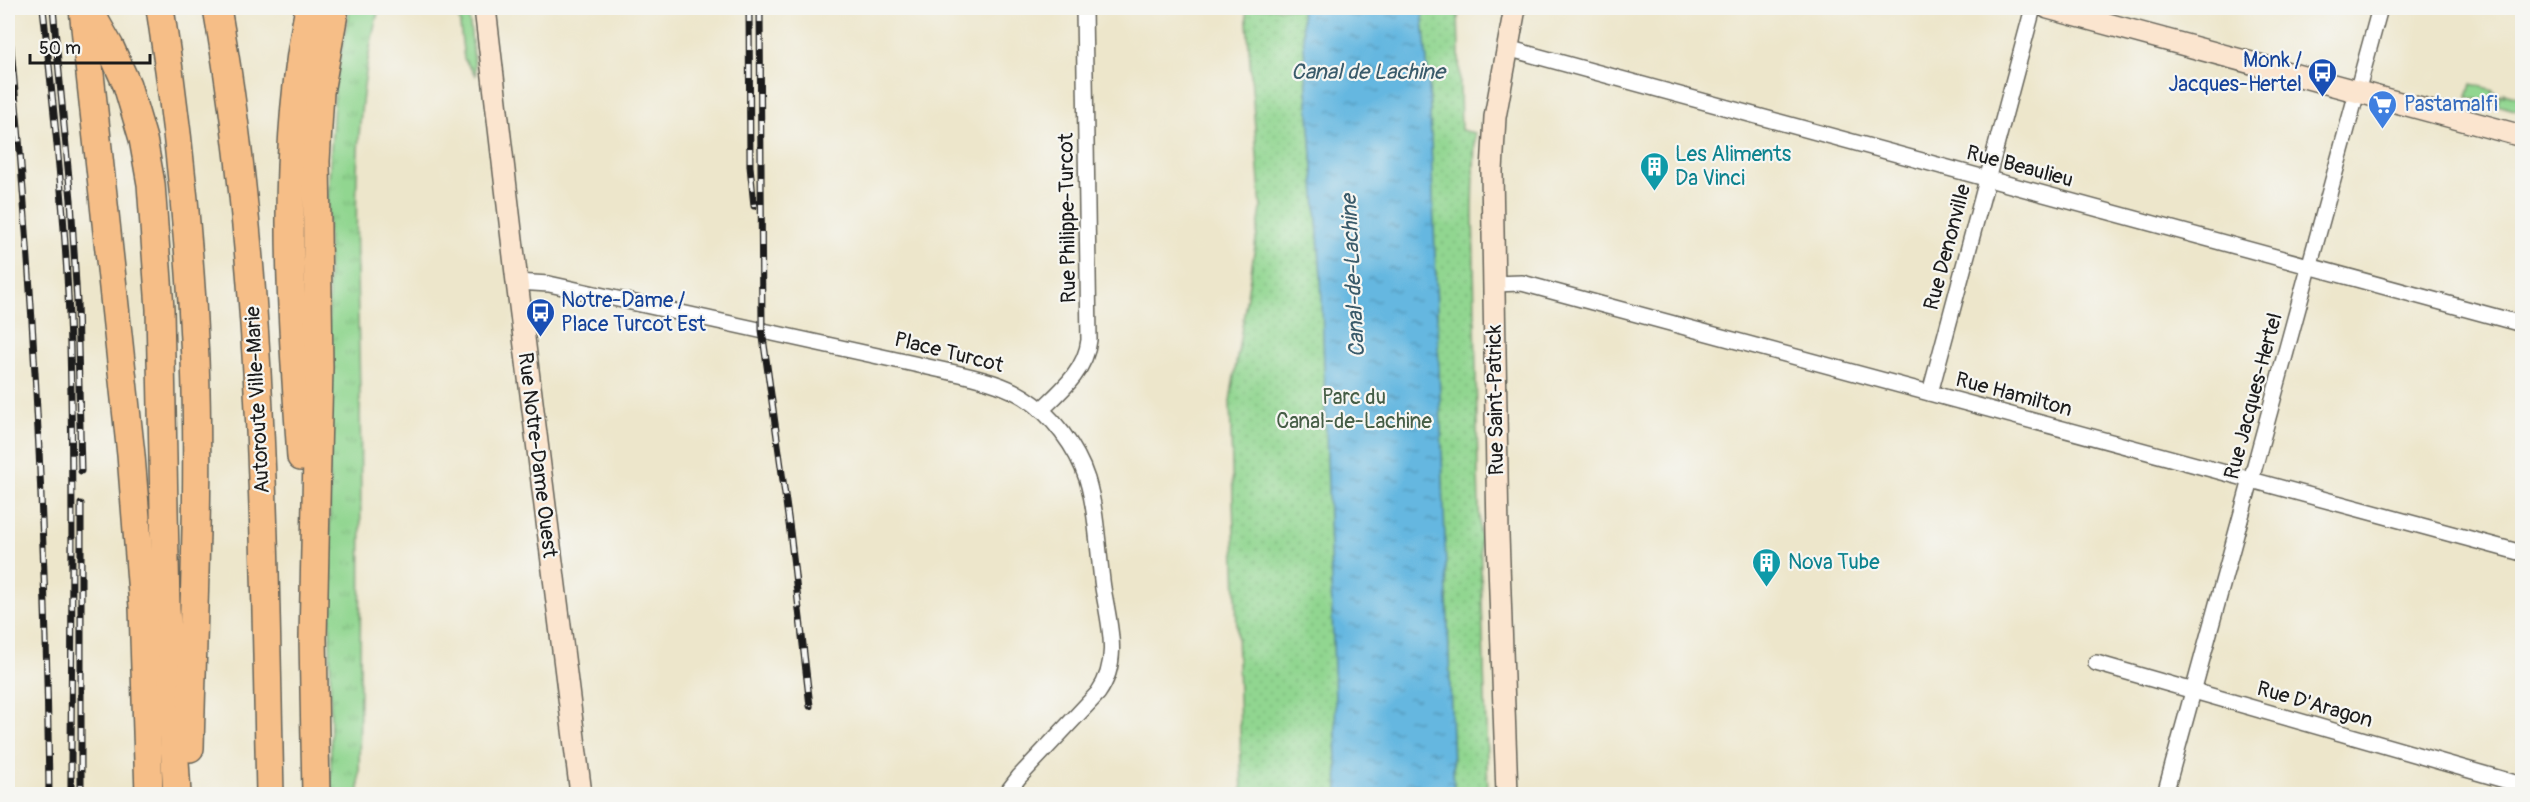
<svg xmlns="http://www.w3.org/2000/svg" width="2530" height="802" viewBox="0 0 2530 802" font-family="Pangolin,sans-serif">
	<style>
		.grass { fill: url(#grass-tufts); stroke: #567956; stroke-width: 1.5 }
		.park { fill: url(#park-dots); stroke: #567956; stroke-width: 1.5 }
		.water { fill: url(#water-ripples); stroke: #406a7e; stroke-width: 1.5 }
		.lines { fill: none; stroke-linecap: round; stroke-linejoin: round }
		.street-casing { stroke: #656359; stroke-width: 18 }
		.secondary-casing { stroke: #656359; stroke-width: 24 }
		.highway-casing { stroke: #656359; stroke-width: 30 }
		.street { stroke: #fff; stroke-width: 15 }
		.secondary { stroke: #fbe5cf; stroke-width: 21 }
		.highway { stroke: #f6be87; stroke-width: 27 }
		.rail-casing { stroke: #1c1c1c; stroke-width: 7 }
		.rail { stroke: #f6f6f2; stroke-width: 4.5; stroke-dasharray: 14; stroke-linecap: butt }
		.labels { text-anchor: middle; stroke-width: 4.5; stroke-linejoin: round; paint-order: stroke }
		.transit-label { font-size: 21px; fill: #164399; stroke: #f6f6f2; text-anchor: end }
		.shop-label { font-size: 21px; fill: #366cbe; stroke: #f6f6f2; text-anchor: start }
		.culture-label { font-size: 21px; fill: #0d838f; stroke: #f6f6f2; text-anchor: start }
		.street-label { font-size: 21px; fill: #1c1c1c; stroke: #f6f6f2 }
		.park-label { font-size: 21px; fill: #455d45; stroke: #f6f6f2 }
		.water-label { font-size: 22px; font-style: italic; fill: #395a6a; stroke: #f6f6f2 }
	</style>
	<defs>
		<pattern id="grass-tufts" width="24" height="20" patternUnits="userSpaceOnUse" patternTransform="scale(1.5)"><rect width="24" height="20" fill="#91d690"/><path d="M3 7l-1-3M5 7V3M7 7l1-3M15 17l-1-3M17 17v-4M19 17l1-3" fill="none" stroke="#7cb77c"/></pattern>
		<pattern id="park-dots" width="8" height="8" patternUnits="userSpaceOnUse" patternTransform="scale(1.5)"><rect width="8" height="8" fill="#91d690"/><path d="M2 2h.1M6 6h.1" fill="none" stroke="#7cb77c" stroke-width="1.8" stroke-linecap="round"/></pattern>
		<pattern id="water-ripples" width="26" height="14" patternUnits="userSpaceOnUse" patternTransform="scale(1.5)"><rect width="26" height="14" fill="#65b7e0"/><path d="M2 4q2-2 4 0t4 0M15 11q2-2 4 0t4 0" fill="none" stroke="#5294b5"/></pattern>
	</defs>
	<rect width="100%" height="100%" fill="#f6f6f2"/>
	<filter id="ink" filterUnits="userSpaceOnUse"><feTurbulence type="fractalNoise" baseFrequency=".0167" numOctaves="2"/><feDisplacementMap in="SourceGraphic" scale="12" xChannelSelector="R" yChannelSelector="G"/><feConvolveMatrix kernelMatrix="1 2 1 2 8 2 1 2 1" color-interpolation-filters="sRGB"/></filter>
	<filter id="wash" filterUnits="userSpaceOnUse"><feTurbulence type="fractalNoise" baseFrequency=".008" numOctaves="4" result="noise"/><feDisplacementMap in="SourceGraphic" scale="24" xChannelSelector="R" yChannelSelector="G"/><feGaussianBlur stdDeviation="1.35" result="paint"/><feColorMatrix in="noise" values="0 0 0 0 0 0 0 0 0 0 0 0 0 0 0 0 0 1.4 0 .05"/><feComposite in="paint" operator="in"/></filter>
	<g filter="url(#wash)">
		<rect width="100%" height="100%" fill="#ede6cb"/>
		<g class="grass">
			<path d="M350,8H379C346,134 358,267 360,396C362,529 360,662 359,794H331L328,196L335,86Z"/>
			<path d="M458,8H468L476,76L464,59Z"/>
			<path d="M2471,84L2493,90L2492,92L2496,93L2493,104L2467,97Z"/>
			<path d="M2504,93L2522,98V112L2497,105L2500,95L2504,96Z"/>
		</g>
		<path class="park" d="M1246,8H1497V11H1458L1461,130L1475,133L1473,211L1478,472L1488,794H1242L1230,401L1261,209Z"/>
		<path class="water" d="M1301,8H1422L1429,83L1454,794H1338L1321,276Z"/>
	</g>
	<g filter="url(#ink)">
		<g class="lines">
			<defs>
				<g id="street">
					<path d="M1507,48L2522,324"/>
					<path d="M517,282L549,284L960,374C982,379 1005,385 1024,397C1052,414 1077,448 1087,479C1097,512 1098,553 1103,588C1109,624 1121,661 1098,693L1019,777L1006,794"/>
					<path d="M1493,284L1522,283L2522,553"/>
					<path d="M1930,393L2033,8"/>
					<path d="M1041,410C1061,391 1086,370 1089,340L1084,8"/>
					<path d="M2096,663L2522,785"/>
					<path d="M2165,794L2380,8"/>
				</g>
				<g id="secondary">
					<path d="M485,8L517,282L581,794"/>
					<path d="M2048,8L2522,136"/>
					<path d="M1507,794L1498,535L1492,171L1495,117L1515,8"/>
				</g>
				<g id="highway">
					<path d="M88,8L110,47L127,85L143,139L151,184L160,309L166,609L177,794"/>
					<path d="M160,8C178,124 190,241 195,359C200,488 193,619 190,748"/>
					<path d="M217,8C263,267 264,532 270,794"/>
					<path d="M83,9L131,455L143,607L149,794"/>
					<path d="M301,457C291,307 279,156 309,8"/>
					<path d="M316,794L313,638L319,367L316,161L320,92L335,8"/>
				</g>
			</defs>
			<use href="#street" class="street-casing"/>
			<use href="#secondary" class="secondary-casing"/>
			<use href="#highway" class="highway-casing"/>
			<use href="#street" class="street"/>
			<use href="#secondary" class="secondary"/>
			<use href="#highway" class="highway"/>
			<defs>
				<g id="rail">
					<path d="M43,8C55,120 67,233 70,346C74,496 71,645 71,794"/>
					<path d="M53,8L71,200L77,302L81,471"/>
					<path d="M749,8L750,166L754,206"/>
					<path d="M760,8L762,330L790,531L810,706"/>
					<path d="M8,16C33,275 46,534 49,794"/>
					<path d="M81,504V794"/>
				</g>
			</defs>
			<use href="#rail" class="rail-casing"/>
			<use href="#rail" class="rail"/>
		</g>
	</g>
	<defs>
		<symbol id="bus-pin" viewBox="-11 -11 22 30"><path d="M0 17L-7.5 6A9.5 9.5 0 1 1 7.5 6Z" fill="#1a4fb4" stroke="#f6f6f2"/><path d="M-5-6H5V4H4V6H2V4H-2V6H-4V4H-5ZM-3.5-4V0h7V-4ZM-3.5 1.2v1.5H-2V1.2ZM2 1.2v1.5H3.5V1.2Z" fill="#fff"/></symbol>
		<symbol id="supermarket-pin" viewBox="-11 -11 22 30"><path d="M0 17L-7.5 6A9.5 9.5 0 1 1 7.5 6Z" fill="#3f7fe0" stroke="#f6f6f2"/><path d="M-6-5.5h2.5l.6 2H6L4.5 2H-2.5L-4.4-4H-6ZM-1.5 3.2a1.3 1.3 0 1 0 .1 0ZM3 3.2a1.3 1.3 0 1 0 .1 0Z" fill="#fff"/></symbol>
		<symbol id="building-pin" viewBox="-11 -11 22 30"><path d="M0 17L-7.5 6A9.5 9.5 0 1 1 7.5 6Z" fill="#0f9aa8" stroke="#f6f6f2"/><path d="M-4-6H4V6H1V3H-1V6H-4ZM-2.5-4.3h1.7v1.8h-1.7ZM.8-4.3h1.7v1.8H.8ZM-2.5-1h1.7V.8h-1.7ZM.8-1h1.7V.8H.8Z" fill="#fff"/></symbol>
	</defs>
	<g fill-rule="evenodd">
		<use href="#bus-pin" x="2306" y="56" width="33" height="45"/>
		<use href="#supermarket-pin" x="2366" y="88" width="33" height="45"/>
		<use href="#building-pin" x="1638" y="150" width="33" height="45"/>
		<use href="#bus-pin" x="524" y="296" width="33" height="45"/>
		<use href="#building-pin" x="1750" y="546" width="33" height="45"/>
	</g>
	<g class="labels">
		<g class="transit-label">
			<text x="2302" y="67">Monk /<tspan x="2302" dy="24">Jacques-Hertel</tspan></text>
			<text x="561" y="307" text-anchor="start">Notre-Dame /<tspan x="561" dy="24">Place Turcot Est</tspan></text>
		</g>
		<g class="shop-label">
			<text x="2404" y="111">Pastamalfi</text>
		</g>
		<g class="culture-label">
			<text x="1675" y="161">Les Aliments<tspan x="1675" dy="24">Da Vinci</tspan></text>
			<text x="1788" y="569">Nova Tube</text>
		</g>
		<g class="street-label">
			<text transform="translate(2020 166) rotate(15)" y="7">Rue Beaulieu</text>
			<text transform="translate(1067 218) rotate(-91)" y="7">Rue Philippe-Turcot</text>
			<text transform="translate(1947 247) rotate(-75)" y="7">Rue Denonville</text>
			<text transform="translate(949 352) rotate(14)" y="7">Place Turcot</text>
			<text transform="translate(2014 394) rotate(15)" y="7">Rue Hamilton</text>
			<text transform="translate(2253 396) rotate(-75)" y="7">Rue Jacques-Hertel</text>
			<text transform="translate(257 400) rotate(-93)" y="7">Autoroute Ville-Marie</text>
			<text transform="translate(1495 400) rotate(-91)" y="7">Rue Saint-Patrick</text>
			<text transform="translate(538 455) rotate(83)" y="7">Rue Notre-Dame Ouest</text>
			<text transform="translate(2315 704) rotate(16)" y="7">Rue D'Aragon</text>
		</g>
		<g class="park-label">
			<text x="1354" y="404">Parc du<tspan x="1354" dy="24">Canal-de-Lachine</tspan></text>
		</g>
		<g class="water-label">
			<text x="1368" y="79">Canal de Lachine</text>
			<text transform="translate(1352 276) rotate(-93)" y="8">Canal-de-Lachine</text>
		</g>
	</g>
	<rect width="2530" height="802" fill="none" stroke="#f6f6f2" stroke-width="30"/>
	<path d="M30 54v9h120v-9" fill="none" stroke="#1c1c1c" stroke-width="3"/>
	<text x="39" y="54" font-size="18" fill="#1c1c1c" stroke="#f6f6f2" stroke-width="4.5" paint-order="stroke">50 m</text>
</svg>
